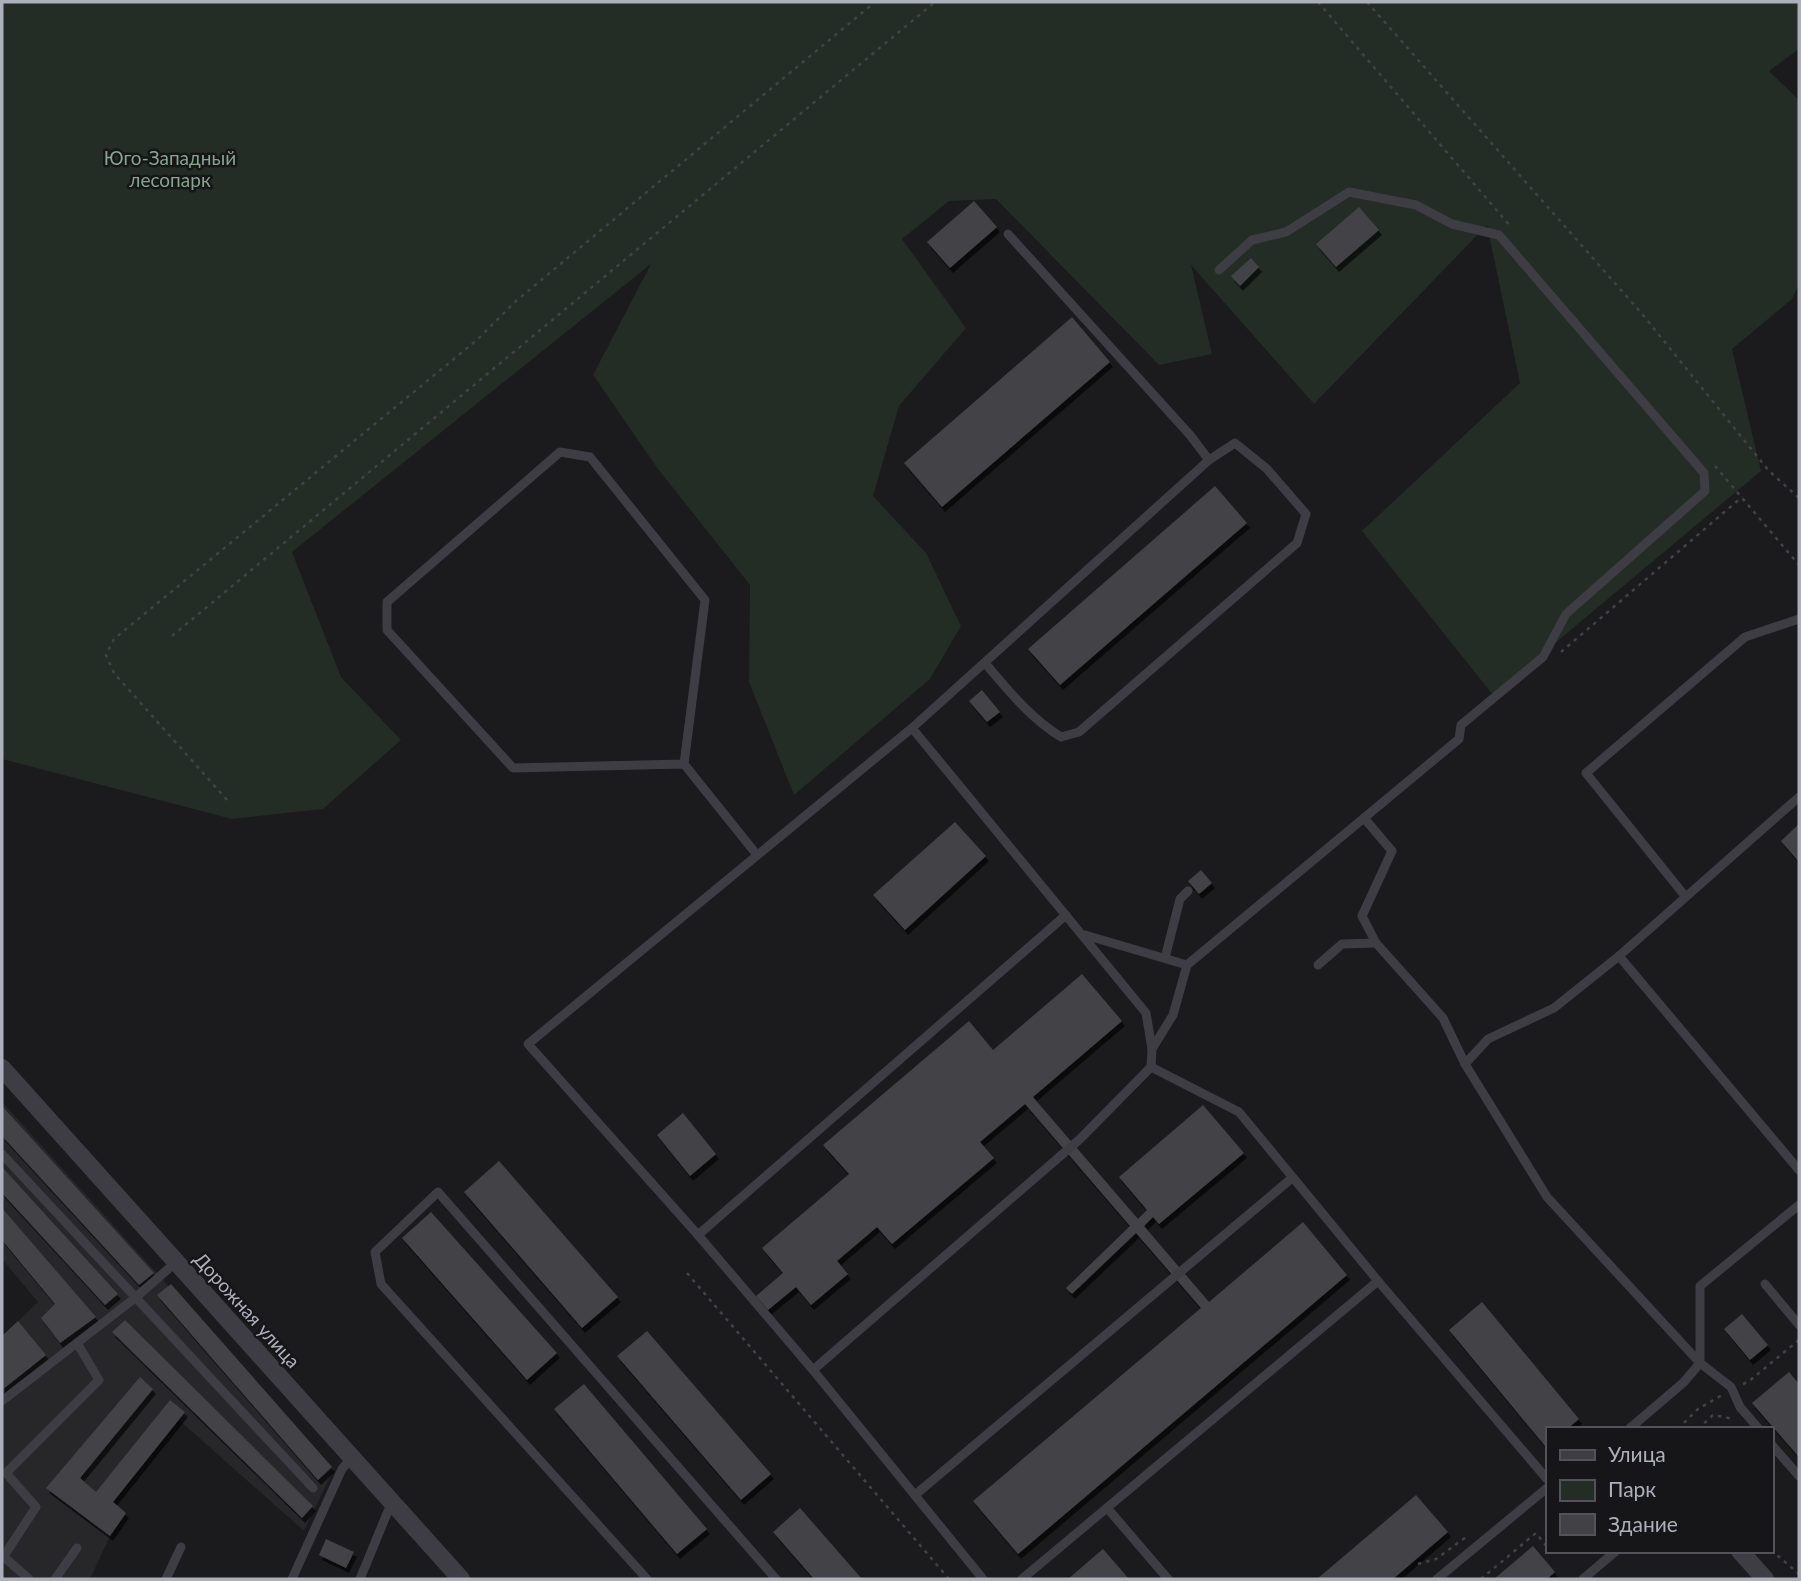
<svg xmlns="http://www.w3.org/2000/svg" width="1801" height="1581" viewBox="0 0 1801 1581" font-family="Lato,sans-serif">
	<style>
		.built { fill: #272629 }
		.green { fill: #242c26 }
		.building { fill: #424246; filter: url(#shadow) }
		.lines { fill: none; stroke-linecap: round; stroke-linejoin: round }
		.path { stroke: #414248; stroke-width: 2.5; stroke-dasharray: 3.5 5; stroke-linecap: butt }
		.service { stroke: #3d3d43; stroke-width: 9 }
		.minor { stroke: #3d3d43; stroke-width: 18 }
		.labels { text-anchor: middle; stroke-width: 5; stroke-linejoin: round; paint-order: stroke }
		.park-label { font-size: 19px; fill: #86a58d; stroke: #161517 }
		.street-label { font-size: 19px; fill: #adafbb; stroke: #161517 }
	</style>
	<defs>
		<filter id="shadow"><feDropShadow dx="3" dy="5" stdDeviation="0" flood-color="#0009"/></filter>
	</defs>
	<rect width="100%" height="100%" fill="#1b1a1c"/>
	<path class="built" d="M2,1102L334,1469L304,1531L179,1420L113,1501L126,1513L110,1536L90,1579H2V1337L38,1302L2,1259Z"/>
	<path class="green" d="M2,2H1799V49L1769,71L1799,100V284L1792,299L1732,349L1761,471L1493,695L1362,531L1520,383L1487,225L1314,404L1191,265L1212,354L1159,365L996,199L949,201L902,239L966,328L899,406L873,496L926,553L961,626L930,679L794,795L749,682L750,585L658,469L593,375L651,264L292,552L341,677L401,740L323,809L232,819L2,759Z"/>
	<g class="building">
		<path d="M974,201L997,227L950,268L927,242Z"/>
		<path d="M1359,207L1379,230L1336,267L1316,244Z"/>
		<path d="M1251,258L1259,267L1240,286L1231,276Z"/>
		<path d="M1072,317L1110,362L942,507L904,463Z"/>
		<path d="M1215,486L1247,523L1060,685L1028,649Z"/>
		<path d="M982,690L1000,712L987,722L969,701Z"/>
		<path d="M955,822L986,856L905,930L873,895Z"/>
		<path d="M1799,824V862L1781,841Z"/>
		<path d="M1201,870L1212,883L1199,894L1188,881Z"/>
		<path d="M1082,974L1122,1021L1033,1097L1138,1219L1147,1210L1119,1177L1203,1105L1244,1153L1159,1224L1153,1217L1144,1226L1209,1302L1303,1222L1347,1275L1018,1554L973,1501L1201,1308L1136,1233L1072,1294L1066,1288L1130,1226L1025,1104L980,1142L994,1158L892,1244L877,1227L837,1261L848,1274L811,1305L796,1287L768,1310L756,1296L783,1273L762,1248L849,1174L823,1145L969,1021L993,1050Z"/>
		<path d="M2,1106L154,1273L139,1285L2,1136Z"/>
		<path d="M683,1113L716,1154L690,1176L657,1135Z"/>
		<path d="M499,1161L618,1297L582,1328L464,1192Z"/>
		<path d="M2,1167L118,1294L105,1305L2,1193Z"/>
		<path d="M2,1208L96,1317L60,1343L41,1318L55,1304L2,1240Z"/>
		<path d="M431,1212L557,1353L527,1380L402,1238Z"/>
		<path d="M171,1284L332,1467L318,1480L157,1295Z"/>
		<path d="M1482,1302L1579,1419L1567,1429H1547L1546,1447L1449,1330Z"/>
		<path d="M1742,1314L1768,1345L1750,1360L1724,1329Z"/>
		<path d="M125,1320L313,1506L302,1518L112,1332Z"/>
		<path d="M18,1321L46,1355L2,1390V1336Z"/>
		<path d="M647,1331L771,1474L741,1500L617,1356Z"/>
		<path d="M1789,1372L1799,1384V1457L1752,1403Z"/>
		<path d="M140,1377L153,1389L80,1478L96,1492L170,1400L185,1412L113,1502L126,1513L110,1536L46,1488Z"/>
		<path d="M584,1384L707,1529L677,1554L554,1409Z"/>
		<path d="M1416,1495L1448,1532L1393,1579H1317Z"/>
		<path d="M800,1508L862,1579H814L773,1532Z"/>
		<path d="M326,1539L354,1552L346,1568L319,1555Z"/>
		<path d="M1533,1546L1555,1572L1547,1579H1494Z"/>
		<path d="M1103,1549L1129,1579H1068Z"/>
	</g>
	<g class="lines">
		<g class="path">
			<path d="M1318,2L1511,227"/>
			<path d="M1367,2L1643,315L1769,471L1799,498"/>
			<path d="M1715,466L1799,565"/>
			<path d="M172,636L935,2"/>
			<path d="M1561,652L1742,497"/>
			<path d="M227,800L114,673L106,655L114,639L478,339L516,301L875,2"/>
			<path d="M687,1273L949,1579"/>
			<path d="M1743,1384L1748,1382L1799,1340"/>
			<path d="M1678,1429L1698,1409L1722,1395"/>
			<path d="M1698,1429L1713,1415L1734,1419"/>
			<path d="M1771,1550L1799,1574"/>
			<path d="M1550,1551L1553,1554L1556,1551"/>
			<path d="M1418,1564L1436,1559L1466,1537"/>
			<path d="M1481,1579L1536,1533L1547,1547"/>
		</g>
		<g class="service">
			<path d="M985,663C1008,690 1030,718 1061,737L1079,732L1297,543L1306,514L1267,469L1235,443L1209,460"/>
			<path d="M912,728L1146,1013L1152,1049"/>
			<path d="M684,764L513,768L387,630V602L560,452L590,457L705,600L684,764L757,855"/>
			<path d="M1364,818L1392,851L1362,916L1376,943L1443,1018L1465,1064L1547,1197L1700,1363L1684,1382L1629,1429"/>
			<path d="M1685,896L1586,773L1745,637L1799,619"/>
			<path d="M1085,935L1187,965"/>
			<path d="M1619,956L1799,1170"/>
			<path d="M1165,958L1180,899L1188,891"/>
			<path d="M1318,965L1342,944L1376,943"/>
			<path d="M1465,1064L1488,1039L1554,1008L1619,956L1799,797"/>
			<path d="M1151,1067L1239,1112L1378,1281L1547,1479"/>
			<path d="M2,1154L313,1488"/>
			<path d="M698,1235L1066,915"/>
			<path d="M1765,1284L1799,1325"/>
			<path d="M813,1370L1080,1139L1151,1067L1152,1049L1173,1015L1187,965L1459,739L1461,725L1543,657L1566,614L1705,491L1704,473L1499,235L1452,224L1416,205L1349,192L1286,232L1252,240L1219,270"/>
			<path d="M2,1401L135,1298L175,1263"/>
			<path d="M1759,1429L1740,1407L1731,1387L1700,1363V1286L1799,1205"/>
			<path d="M1771,1444L1799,1476"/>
			<path d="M915,1495L1292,1178"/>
			<path d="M1108,1509L1168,1579"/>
			<path d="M4,1557L29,1579"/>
			<path d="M2,1559L36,1507L6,1473L99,1380L77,1343"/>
			<path d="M55,1579L77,1548"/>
			<path d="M166,1579L181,1547"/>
			<path d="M292,1579L342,1469L352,1457"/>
			<path d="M360,1579L388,1511L394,1503"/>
			<path d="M647,1579L381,1284L375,1252L438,1192L776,1579"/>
			<path d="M983,1579L813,1370L698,1235L528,1044L912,728L1209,460L1190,435L1008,234"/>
			<path d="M1022,1579L1378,1281"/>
			<path d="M1437,1579L1547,1488"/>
			<path d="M1583,1579L1616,1551"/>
		</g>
		<g class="minor">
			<path d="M2,1068L461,1579"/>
			<path d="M1740,1551L1765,1579"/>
		</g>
	</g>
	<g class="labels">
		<g class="park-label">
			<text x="170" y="165">Юго-Западный<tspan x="170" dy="22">лесопарк</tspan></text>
		</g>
		<g class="street-label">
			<text transform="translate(247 1310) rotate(48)" y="7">Дорожная улица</text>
		</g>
	</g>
	<rect width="1801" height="1581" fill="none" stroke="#adafbb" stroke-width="7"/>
	<rect x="1546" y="1427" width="228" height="126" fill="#161517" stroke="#525359" stroke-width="2"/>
	<rect x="1560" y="1450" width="35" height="10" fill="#3d3d43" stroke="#525359" stroke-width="2"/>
	<text x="1608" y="1462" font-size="21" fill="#adafbb">Улица</text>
	<rect x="1560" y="1480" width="35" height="21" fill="#242c26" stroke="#525359" stroke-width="2"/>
	<text x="1608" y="1497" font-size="21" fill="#adafbb">Парк</text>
	<rect x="1560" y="1514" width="35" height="21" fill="#424246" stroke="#525359" stroke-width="2"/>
	<text x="1608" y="1532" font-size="21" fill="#adafbb">Здание</text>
</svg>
